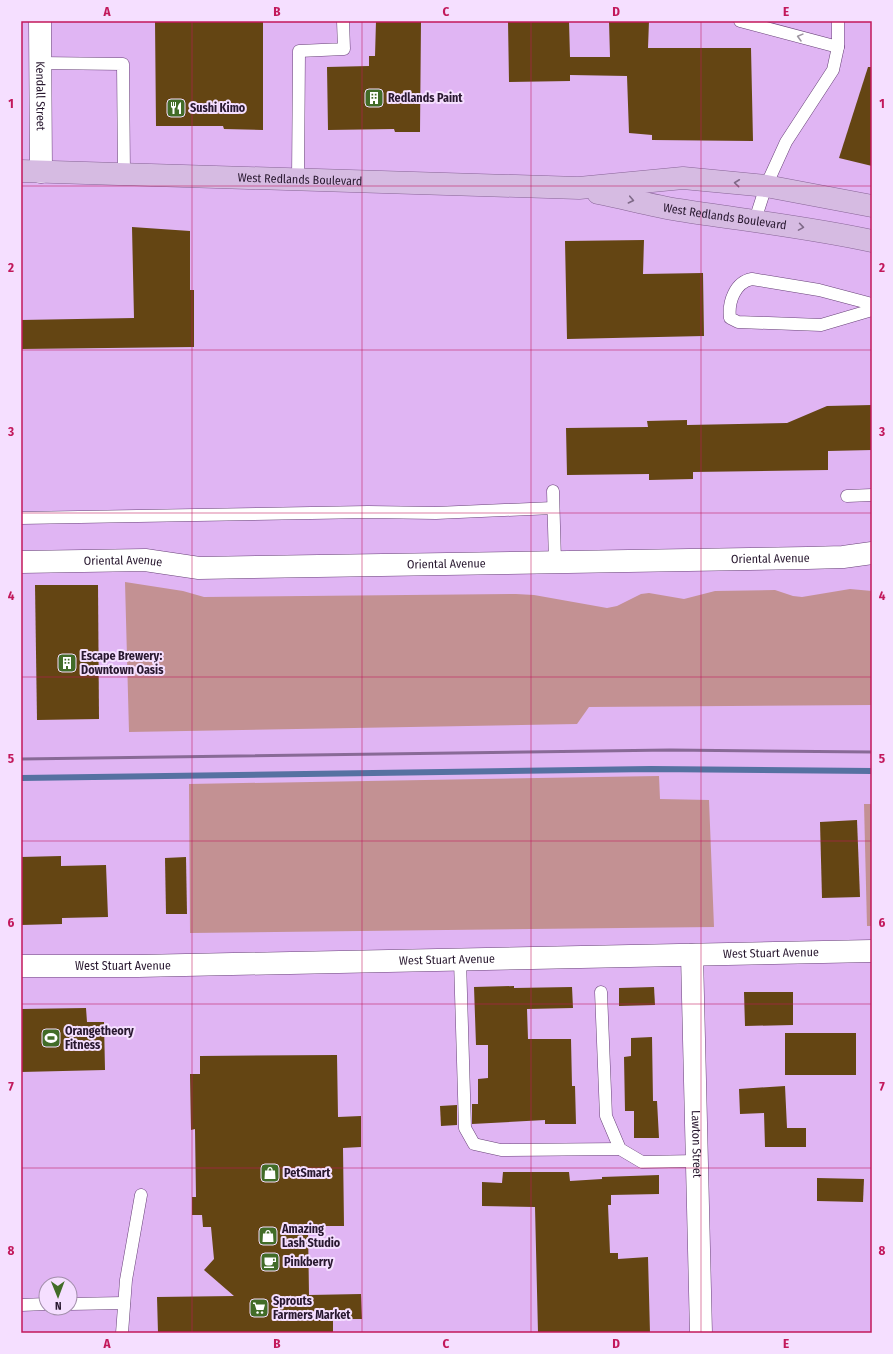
<svg xmlns="http://www.w3.org/2000/svg" width="893" height="1354" viewBox="0 0 893 1354" font-family="'Fira Sans Condensed',sans-serif">
	<style>
		.green { fill: #c39193 }
		.lines { fill: none; stroke-linecap: round; stroke-linejoin: round }
		.stream { stroke: #5671a1; stroke-width: 6 }
		.building { fill: #644513 }
		.lane-casing { stroke: #684278; stroke-width: 13 }
		.street-casing { stroke: #684278; stroke-width: 23 }
		.primary-casing { stroke: #876496; stroke-width: 23 }
		.lane { stroke: #fff; stroke-width: 12 }
		.street { stroke: #fff; stroke-width: 22 }
		.primary { stroke: #d6bbe2; stroke-width: 22 }
		.rail { stroke: #886a96; stroke-width: 3 }
		.oneway { stroke: #9e97a1 }
		.oneway2 { stroke: #7f6a88 }
		.grid { fill: none; stroke: #c2185b; stroke-width: 1; stroke-opacity: 0.55 }
		.labels { text-anchor: middle; stroke-width: 4; stroke-linejoin: round; paint-order: stroke }
		.street-label { font-size: 12px; fill: #28182f; stroke: #f5dfff }
		.poi-label { font-size: 12px; font-weight: bold; fill: #28182f; stroke: #f5dfff; text-anchor: start }
		.neatline { fill: none; stroke: #c2185b; stroke-width: 1.5 }
		.grid-label { font-size: 13px; text-anchor: middle; font-weight: bold; fill: #c2185b }
	</style>
	<rect width="100%" height="100%" fill="#e0b5f3"/>
	<g class="green">
		<path d="M125,582L183,591L204,597L516,594L534,595L607,608L617,606L641,594L649,593L684,599L715,591L775,590L793,596L802,597L850,589L872,591V705L589,707L577,724L129,732Z"/>
		<path d="M659,776L660,799L709,800L714,927L190,933L189,784Z"/>
		<path d="M864,804H872V926H867Z"/>
	</g>
	<g class="lines">
		<path class="stream" d="M21,778L651,769L872,771"/>
	</g>
	<g class="building">
		<path d="M155,21H263V130L224,129L223,126H156Z"/>
		<path d="M376,21H421L420,132H395L394,129L328,130L327,67L369,66V56H375Z"/>
		<path d="M508,21H569L570,57H610L609,21H649L648,48H751L753,141L652,140V135L629,133L627,76L570,75V81L509,82Z"/>
		<path d="M868,67H872V166L839,158Z"/>
		<path d="M132,227L190,231V290H194V347L21,349V320L134,318Z"/>
		<path d="M644,240L643,274L703,273L704,336L567,339L565,241Z"/>
		<path d="M872,405V450L828,451V470L693,472V479L649,480V474L567,475L566,428L648,427L647,421L687,420V425L787,423L827,406Z"/>
		<path d="M35,585H98L99,719L37,720Z"/>
		<path d="M857,820L860,897L822,898L820,822Z"/>
		<path d="M61,856V866L106,865L108,917L62,918V924L21,925V857Z"/>
		<path d="M186,857L187,914H166L165,858Z"/>
		<path d="M514,986V988L572,987L573,1008L527,1009L528,1039H571L572,1086H575L576,1124H545V1120L472,1124V1104H478V1079L488,1078V1045H476L474,987Z"/>
		<path d="M654,987L655,1005L619,1006V988Z"/>
		<path d="M744,992H793V1025L745,1026Z"/>
		<path d="M86,1008L87,1022H104L105,1070L21,1072V1009Z"/>
		<rect x="785" y="1033" width="71" height="42"/>
		<path d="M652,1037L653,1101H657L659,1138H634V1111H625L624,1057L631,1056V1038Z"/>
		<path d="M337,1055L338,1117L361,1116V1147L343,1148L344,1226H308L309,1295L361,1294L362,1319H333V1333H158L157,1297L234,1296L204,1270L214,1259L211,1227H203L202,1215H192V1197H196L195,1129L191,1130L190,1074H200V1056Z"/>
		<path d="M785,1086L787,1128H806V1147H765L764,1113L740,1114L739,1089Z"/>
		<path d="M457,1105V1125L441,1126L440,1106Z"/>
		<path d="M503,1172H569L570,1181L602,1179V1177L659,1175V1194L611,1195V1205H608L610,1253H618V1259L648,1257L650,1333H538L535,1207L482,1206V1182L502,1183Z"/>
		<path d="M817,1178L864,1179L863,1202L817,1201Z"/>
	</g>
	<g class="lines">
		<defs>
			<g id="lane">
				<path d="M740,21L838,47"/>
				<path d="M40,63L123,64L124,175"/>
				<path d="M298,180L299,51L344,49L343,21"/>
				<path d="M755,220L766,186L786,142L833,70L838,47V21"/>
				<path d="M872,304L819,290L752,279C735,282 728,302 730,318L738,322L821,325L872,310"/>
				<path d="M553,491L555,561"/>
				<path d="M847,496L872,495"/>
				<path d="M21,518L368,512L436,513L553,508"/>
				<path d="M460,960L465,1128L474,1144L501,1150L620,1149"/>
				<path d="M601,992L606,1116L620,1149L642,1162L697,1161"/>
				<path d="M70,1304L124,1303"/>
				<path d="M21,1305L46,1304"/>
				<path d="M122,1333L126,1280L141,1195"/>
			</g>
			<g id="street">
				<path id="s1" d="M40,21L41,172"/>
				<path id="s2" d="M21,562L145,560L199,568L807,558L843,557L872,553"/>
				<path id="s3" d="M692,955L701,1333"/>
				<path id="s4" d="M21,966H138L872,951"/>
			</g>
			<g id="primary">
				<path id="s5" d="M21,171L579,188L683,178L766,186L872,206"/>
				<path id="s6" d="M598,193C625,198 652,206 679,210C743,220 808,227 872,241"/>
			</g>
		</defs>
		<use href="#lane" class="lane-casing"/>
		<use href="#street" class="street-casing"/>
		<use href="#primary" class="primary-casing"/>
		<use href="#lane" class="lane"/>
		<use href="#street" class="street"/>
		<use href="#primary" class="primary"/>
		<path class="rail" d="M21,759L670,750L872,752"/>
	</g>
	<defs><path id="oneway-chevron" d="M-2-3.5L2.5 0L-2 3.5" fill="none" stroke-width="1.6" stroke-linecap="round" stroke-linejoin="round"/></defs>
	<use class="oneway" href="#oneway-chevron" transform="translate(800 37) rotate(-165)"/>
	<g class="oneway2">
		<use href="#oneway-chevron" transform="translate(737 183) rotate(-174)"/>
		<use href="#oneway-chevron" transform="translate(631 200) rotate(12)"/>
		<use href="#oneway-chevron" transform="translate(801 227) rotate(9)"/>
	</g>
	<path class="grid" d="M192,21V1333M362,21V1333M531,21V1333M701,21V1333M21,186H872M21,350H872M21,513H872M21,677H872M21,841H872M21,1004H872M21,1168H872"/>
	<defs>
		<symbol id="building-square" viewBox="-11 -11 22 22"><rect x="-9" y="-9" width="18" height="18" rx="4" fill="#426c28" stroke="#f5dfff"/><path d="M-4-6H4V6H1V3H-1V6H-4ZM-2.5-4.3h1.7v1.8h-1.7ZM.8-4.3h1.7v1.8H.8ZM-2.5-1h1.7V.8h-1.7ZM.8-1h1.7V.8H.8Z" fill="#fff"/></symbol>
		<symbol id="restaurant-square" viewBox="-11 -11 22 22"><rect x="-9" y="-9" width="18" height="18" rx="4" fill="#426c28" stroke="#f5dfff"/><path d="M-5-6h1v4h1v-4h1v4h1v-4h1v5L-1.5 .5V6h-2V.5L-5-1ZM5-6V6H3V1.5H1.5Q1.5-4 5-6Z" fill="#fff"/></symbol>
		<symbol id="stadium-square" viewBox="-11 -11 22 22"><rect x="-9" y="-9" width="18" height="18" rx="4" fill="#426c28" stroke="#f5dfff"/><path d="M0-5a6.5 5 0 1 0 0 10a6.5 5 0 1 0 0-10ZM-3.5-1.8h7v3.6h-7Z" fill="#fff"/></symbol>
		<symbol id="shop-square" viewBox="-11 -11 22 22"><rect x="-9" y="-9" width="18" height="18" rx="4" fill="#426c28" stroke="#f5dfff"/><path d="M-5-2.5h2.3a2.7 3.5 0 0 1 5.4 0H5L5.5 6h-11ZM-1.5-2.5h3a1.5 2.3 0 0 0-3 0Z" fill="#fff"/></symbol>
		<symbol id="cafe-square" viewBox="-11 -11 22 22"><rect x="-9" y="-9" width="18" height="18" rx="4" fill="#426c28" stroke="#f5dfff"/><path d="M-5.5-4.5H6V0H3Q3 3.5 0 3.5H-2.5Q-5.5 3.5-5.5 0ZM3-3.2v2h1.7v-2ZM-6 4.5H4V6H-6Z" fill="#fff"/></symbol>
		<symbol id="supermarket-square" viewBox="-11 -11 22 22"><rect x="-9" y="-9" width="18" height="18" rx="4" fill="#426c28" stroke="#f5dfff"/><path d="M-6-5.5h2.5l.6 2H6L4.5 2H-2.5L-4.4-4H-6ZM-1.5 3.2a1.3 1.3 0 1 0 .1 0ZM3 3.2a1.3 1.3 0 1 0 .1 0Z" fill="#fff"/></symbol>
	</defs>
	<g fill-rule="evenodd">
		<use href="#building-square" x="363" y="87" width="22" height="22"/>
		<use href="#restaurant-square" x="165" y="97" width="22" height="22"/>
		<use href="#building-square" x="56" y="652" width="22" height="22"/>
		<use href="#stadium-square" x="40" y="1027" width="22" height="22"/>
		<use href="#shop-square" x="259" y="1162" width="22" height="22"/>
		<use href="#shop-square" x="257" y="1225" width="22" height="22"/>
		<use href="#cafe-square" x="259" y="1251" width="22" height="22"/>
		<use href="#supermarket-square" x="248" y="1297" width="22" height="22"/>
	</g>
	<g class="labels">
		<g class="street-label">
			<text dy="4" stroke="none"><textPath href="#s1" startOffset="75">Kendall Street</textPath></text>
			<text dy="4" stroke="none"><textPath href="#s5" startOffset="279">West Redlands Boulevard</textPath></text>
			<text dy="4" stroke="none"><textPath href="#s6" startOffset="129">West Redlands Boulevard</textPath></text>
			<text dy="4" stroke="none"><textPath href="#s2" startOffset="750">Oriental Avenue</textPath></text>
			<text dy="4" stroke="none"><textPath href="#s2" startOffset="102">Oriental Avenue</textPath></text>
			<text dy="4" stroke="none"><textPath href="#s2" startOffset="426">Oriental Avenue</textPath></text>
			<text dy="4" stroke="none"><textPath href="#s4" startOffset="750">West Stuart Avenue</textPath></text>
			<text dy="4" stroke="none"><textPath href="#s4" startOffset="426">West Stuart Avenue</textPath></text>
			<text dy="4" stroke="none"><textPath href="#s4" startOffset="102">West Stuart Avenue</textPath></text>
			<text dy="4" stroke="none"><textPath href="#s3" startOffset="189">Lawton Street</textPath></text>
		</g>
		<g class="poi-label">
			<text x="388" y="102">Redlands Paint</text>
			<text x="190" y="112">Sushi Kimo</text>
			<text x="81" y="660">Escape Brewery:<tspan x="81" dy="14">Downtown Oasis</tspan></text>
			<text x="65" y="1035">Orangetheory<tspan x="65" dy="14">Fitness</tspan></text>
			<text x="284" y="1177">PetSmart</text>
			<text x="282" y="1233">Amazing<tspan x="282" dy="14">Lash Studio</tspan></text>
			<text x="284" y="1266">Pinkberry</text>
			<text x="273" y="1305">Sprouts<tspan x="273" dy="14">Farmers Market</tspan></text>
		</g>
	</g>
	<rect width="893" height="1354" fill="none" stroke="#f5dfff" stroke-width="44"/>
	<g transform="translate(58 1296) rotate(179)"><circle r="19" fill="#f5dfff" stroke="#a38fac"/>
	<path d="M0-3L7 15L0 10L-7 15Z" fill="#426c28"/>
	<text y="-6" font-size="11" font-weight="bold" text-anchor="middle" fill="#28182f">N</text>
	</g>
	<rect x="22" y="22" width="849" height="1310" class="neatline"/>
	<g class="grid-label">
		<text x="107" y="16">A</text>
		<text x="277" y="16">B</text>
		<text x="446" y="16">C</text>
		<text x="616" y="16">D</text>
		<text x="786" y="16">E</text>
		<text x="11" y="108">1</text>
		<text x="882" y="108">1</text>
		<text x="11" y="272">2</text>
		<text x="882" y="272">2</text>
		<text x="11" y="436">3</text>
		<text x="882" y="436">3</text>
		<text x="11" y="600">4</text>
		<text x="882" y="600">4</text>
		<text x="11" y="763">5</text>
		<text x="882" y="763">5</text>
		<text x="11" y="927">6</text>
		<text x="882" y="927">6</text>
		<text x="11" y="1091">7</text>
		<text x="882" y="1091">7</text>
		<text x="11" y="1255">8</text>
		<text x="882" y="1255">8</text>
		<text x="107" y="1348">A</text>
		<text x="277" y="1348">B</text>
		<text x="446" y="1348">C</text>
		<text x="616" y="1348">D</text>
		<text x="786" y="1348">E</text>
	</g>
</svg>
